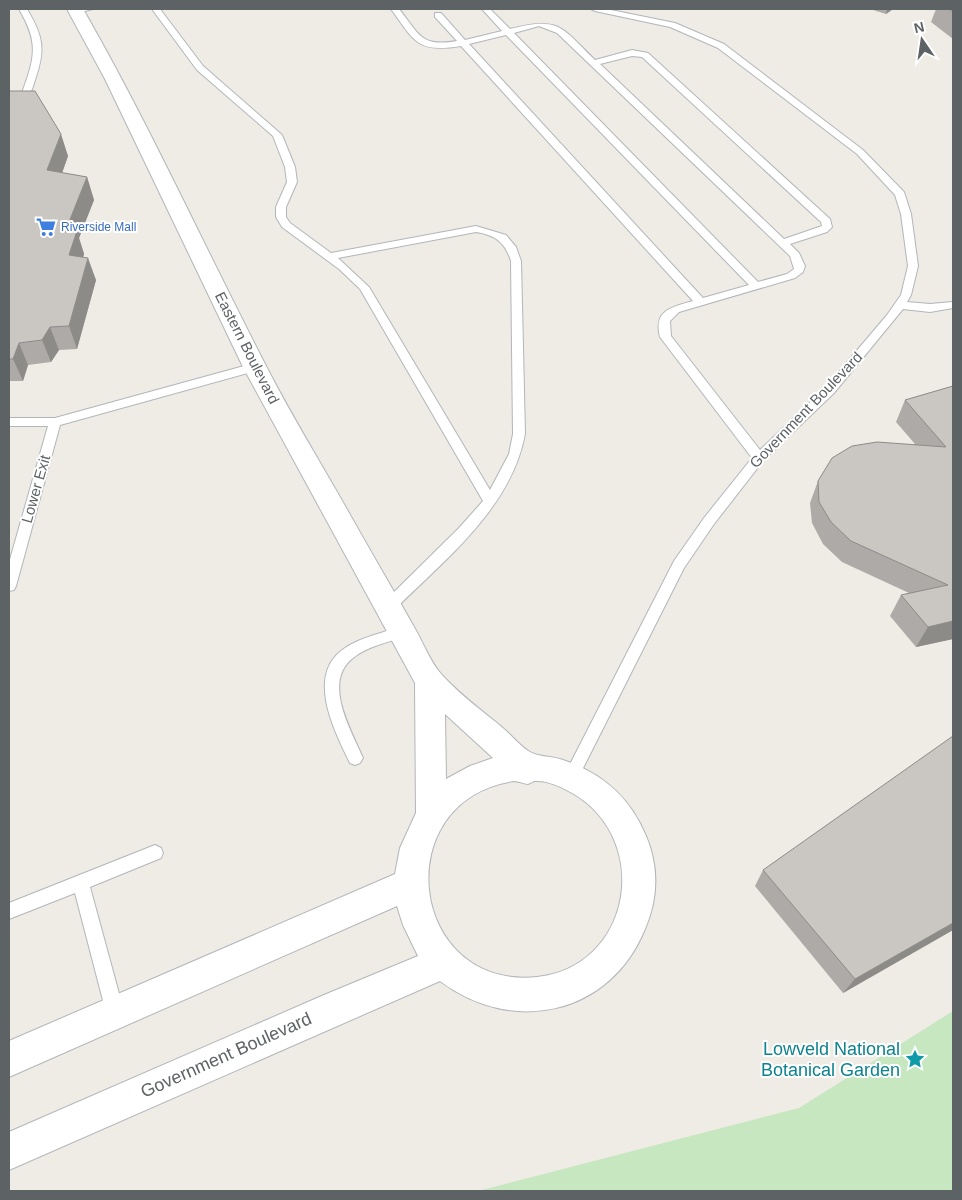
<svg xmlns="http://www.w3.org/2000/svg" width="962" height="1200" viewBox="0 0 962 1200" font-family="Helvetica,sans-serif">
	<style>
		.green { fill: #c7e7c1 }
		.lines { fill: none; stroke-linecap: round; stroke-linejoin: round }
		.lane-casing { stroke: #b2b6ba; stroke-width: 2 }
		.street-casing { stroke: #b2b6ba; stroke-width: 2 }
		.lane { fill: #fff; fill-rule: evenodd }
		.street { fill: #fff; fill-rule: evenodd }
		.wall { fill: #aeaaa7 }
		.shaded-wall { fill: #8d8b88 }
		.building { fill: #cac6c2; stroke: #8d8b88 }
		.labels { text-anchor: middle; stroke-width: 4; stroke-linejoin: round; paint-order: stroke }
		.far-shop-label { font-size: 12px; fill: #366cbe; stroke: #fff; text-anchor: start }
		.street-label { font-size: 15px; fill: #5d6265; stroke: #fff }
		.near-culture-label { font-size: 18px; fill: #0d838f; stroke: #fff; text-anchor: end }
		.near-street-label { font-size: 18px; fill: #5d6265; stroke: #fff }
	</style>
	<rect width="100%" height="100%" fill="#efebe5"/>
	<path class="green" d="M953,1011V1191H478L799,1108Z"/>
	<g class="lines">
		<defs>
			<g id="lane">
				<path d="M19,9H27C43,36 46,49 35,80C33,86 32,93 26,96L22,93C35,57 39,43 19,9Z"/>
				<path d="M76,9H93L77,13L73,11Z"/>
				<path d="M152,9H160L203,66L282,135L295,167L297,182L286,207V217L290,223L331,253L476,226L506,235L516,247L521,261L525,434C511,509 444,560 393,611H383L381,607L383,603L459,528L483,501L360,289L339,269L282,227L276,217V207L287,182L285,167L273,136L197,70ZM476,232C495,235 505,242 511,261L513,434L509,454L490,490L369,287L338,258Z"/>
				<path d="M391,9H399C420,35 420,47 457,41L435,17V13H441L465,40L502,31L482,9H490L510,29C560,16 561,27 595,60L632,50L648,53L830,219L832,227L827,232L790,244L799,253L805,266L803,272L795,278L679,312L670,321L671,336L760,450L826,387L887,315L901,295L908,266L901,214L895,195L857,154L718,48L670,27L595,11L591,9H606L675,23L724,44L863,150L904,192L911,214L918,266L911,295L907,302L930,304L953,302V308L930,312L903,309L834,393L763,461L714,524L684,568L575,784L570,786L565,784L562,779L565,774L674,561L704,518L752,458L660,337C653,310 672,307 693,301L461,46C417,53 415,42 391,9ZM539,26L557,33L790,256L794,269L787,274L758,282L514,33ZM506,35L749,285L703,298L469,44ZM632,56L642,57L821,222L822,226L784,239L600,64Z"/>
				<path d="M255,363L261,367L259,370L60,425L16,586L14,590L9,591V563L48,426H9V418H55Z"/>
				<path d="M402,626L407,628L409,632L407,636C389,642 368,646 353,658C322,682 351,730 363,758L360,763L355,765L350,763C334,730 305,674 345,648C361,637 383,633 402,626Z"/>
				<path d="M155,845L161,848L163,853L161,858L90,887L124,1012L121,1018L115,1021L109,1018L106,1012L75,893L9,919V903Z"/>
			</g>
			<path id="street" d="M67,9H83C149,124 204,246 265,364C292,417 324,468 353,520C373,556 394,591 414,627C423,642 430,662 442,675C460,695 484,712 504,729C512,736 521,747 530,752C538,757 553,756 563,760C602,773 630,797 646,836C659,867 658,899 645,929C610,1015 513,1036 440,981L9,1170V1132L324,995L418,956L403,925L397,906L9,1077V1041L395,874L400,848L416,813L415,683L243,367L105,79ZM445,714L493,758L470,766L446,779ZM514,781C519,781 524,784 528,784C531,783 533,781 535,781C548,780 564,788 574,794C653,842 631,967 537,977C408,990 386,800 514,781Z"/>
		</defs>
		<use href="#lane" class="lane-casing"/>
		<use href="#street" class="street-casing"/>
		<use href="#lane" class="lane"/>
		<use href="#street" class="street"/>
	</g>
	<g class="wall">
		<path d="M870,9H893L886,14Z"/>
		<path d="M936,9H953V39L931,22Z"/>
		<path d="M9,91L68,156L62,173L87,177L94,200L79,238L84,254L83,257L96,280L77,349L59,350L51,362L28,365L23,381H9Z"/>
		<path d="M953,386V639L916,647L890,616L901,595L909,593L842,562L823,544L812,523L810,503L818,481L915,444L896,422L905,400Z"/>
		<path d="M763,870L953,930L843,993L755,886Z"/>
	</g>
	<g class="shaded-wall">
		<path d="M887,9H893L886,14Z"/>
		<path d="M61,134L68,156L55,193L47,170Z"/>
		<path d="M87,177L94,200L79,238L84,254L77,278L69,255L65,232Z"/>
		<path d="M88,258L96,280L77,349L69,326Z"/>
		<path d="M50,327L59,350L51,362L42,340Z"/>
		<path d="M19,343L28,365L23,381L13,359Z"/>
		<path d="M953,621V639L916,647L928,627Z"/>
		<path d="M953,923V930L843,993L855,979Z"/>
	</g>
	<g class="building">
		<path d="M949,9H953V12Z"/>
		<path d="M9,91H35L61,134L47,170L87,177L65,232L77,231L69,255L88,258L69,326L50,327L42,340L19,343L13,359H9Z"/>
		<path d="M953,386V621L928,627L901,595L948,585L851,541L831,522L819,502L818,481L832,458L852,446L877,442L946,447L905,400Z"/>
		<path d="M953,736V923L855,979L763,870Z"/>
	</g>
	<defs>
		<symbol id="supermarket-bare" viewBox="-9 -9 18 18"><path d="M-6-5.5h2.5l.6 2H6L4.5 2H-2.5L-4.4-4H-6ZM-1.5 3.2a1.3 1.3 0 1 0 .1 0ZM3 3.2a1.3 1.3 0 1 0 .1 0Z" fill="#3f7fe0" stroke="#fff" stroke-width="2.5" paint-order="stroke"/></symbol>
		<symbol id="sight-bare" viewBox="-9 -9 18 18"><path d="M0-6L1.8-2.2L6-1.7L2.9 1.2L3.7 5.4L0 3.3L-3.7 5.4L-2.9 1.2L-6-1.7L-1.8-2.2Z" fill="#0f9aa8" stroke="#fff" stroke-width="2.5" paint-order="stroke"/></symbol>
	</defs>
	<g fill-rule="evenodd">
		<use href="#supermarket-bare" x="32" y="213" width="28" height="28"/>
		<use href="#sight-bare" x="901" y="1045" width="28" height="28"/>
	</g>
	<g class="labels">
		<g class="far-shop-label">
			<text x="61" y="231">Riverside Mall</text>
		</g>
		<g class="street-label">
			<text transform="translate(247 348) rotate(63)" y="5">Eastern Boulevard</text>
			<text transform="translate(806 410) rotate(-46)" y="5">Government Boulevard</text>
			<text transform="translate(36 489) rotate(-74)" y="5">Lower Exit</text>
		</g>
		<g class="near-culture-label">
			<text x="900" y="1055">Lowveld National<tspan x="900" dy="21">Botanical Garden</tspan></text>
		</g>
		<g class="near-street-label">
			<text transform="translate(226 1055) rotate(-24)" y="6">Government Boulevard</text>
		</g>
	</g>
	<rect width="962" height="1200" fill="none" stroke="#5d6265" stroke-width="20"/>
	<g transform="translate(922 40) rotate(347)" stroke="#ffffff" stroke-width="4" paint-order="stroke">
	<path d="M0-4L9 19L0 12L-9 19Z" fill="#5d6265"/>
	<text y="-8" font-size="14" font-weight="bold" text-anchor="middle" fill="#5d6265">N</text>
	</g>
</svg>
